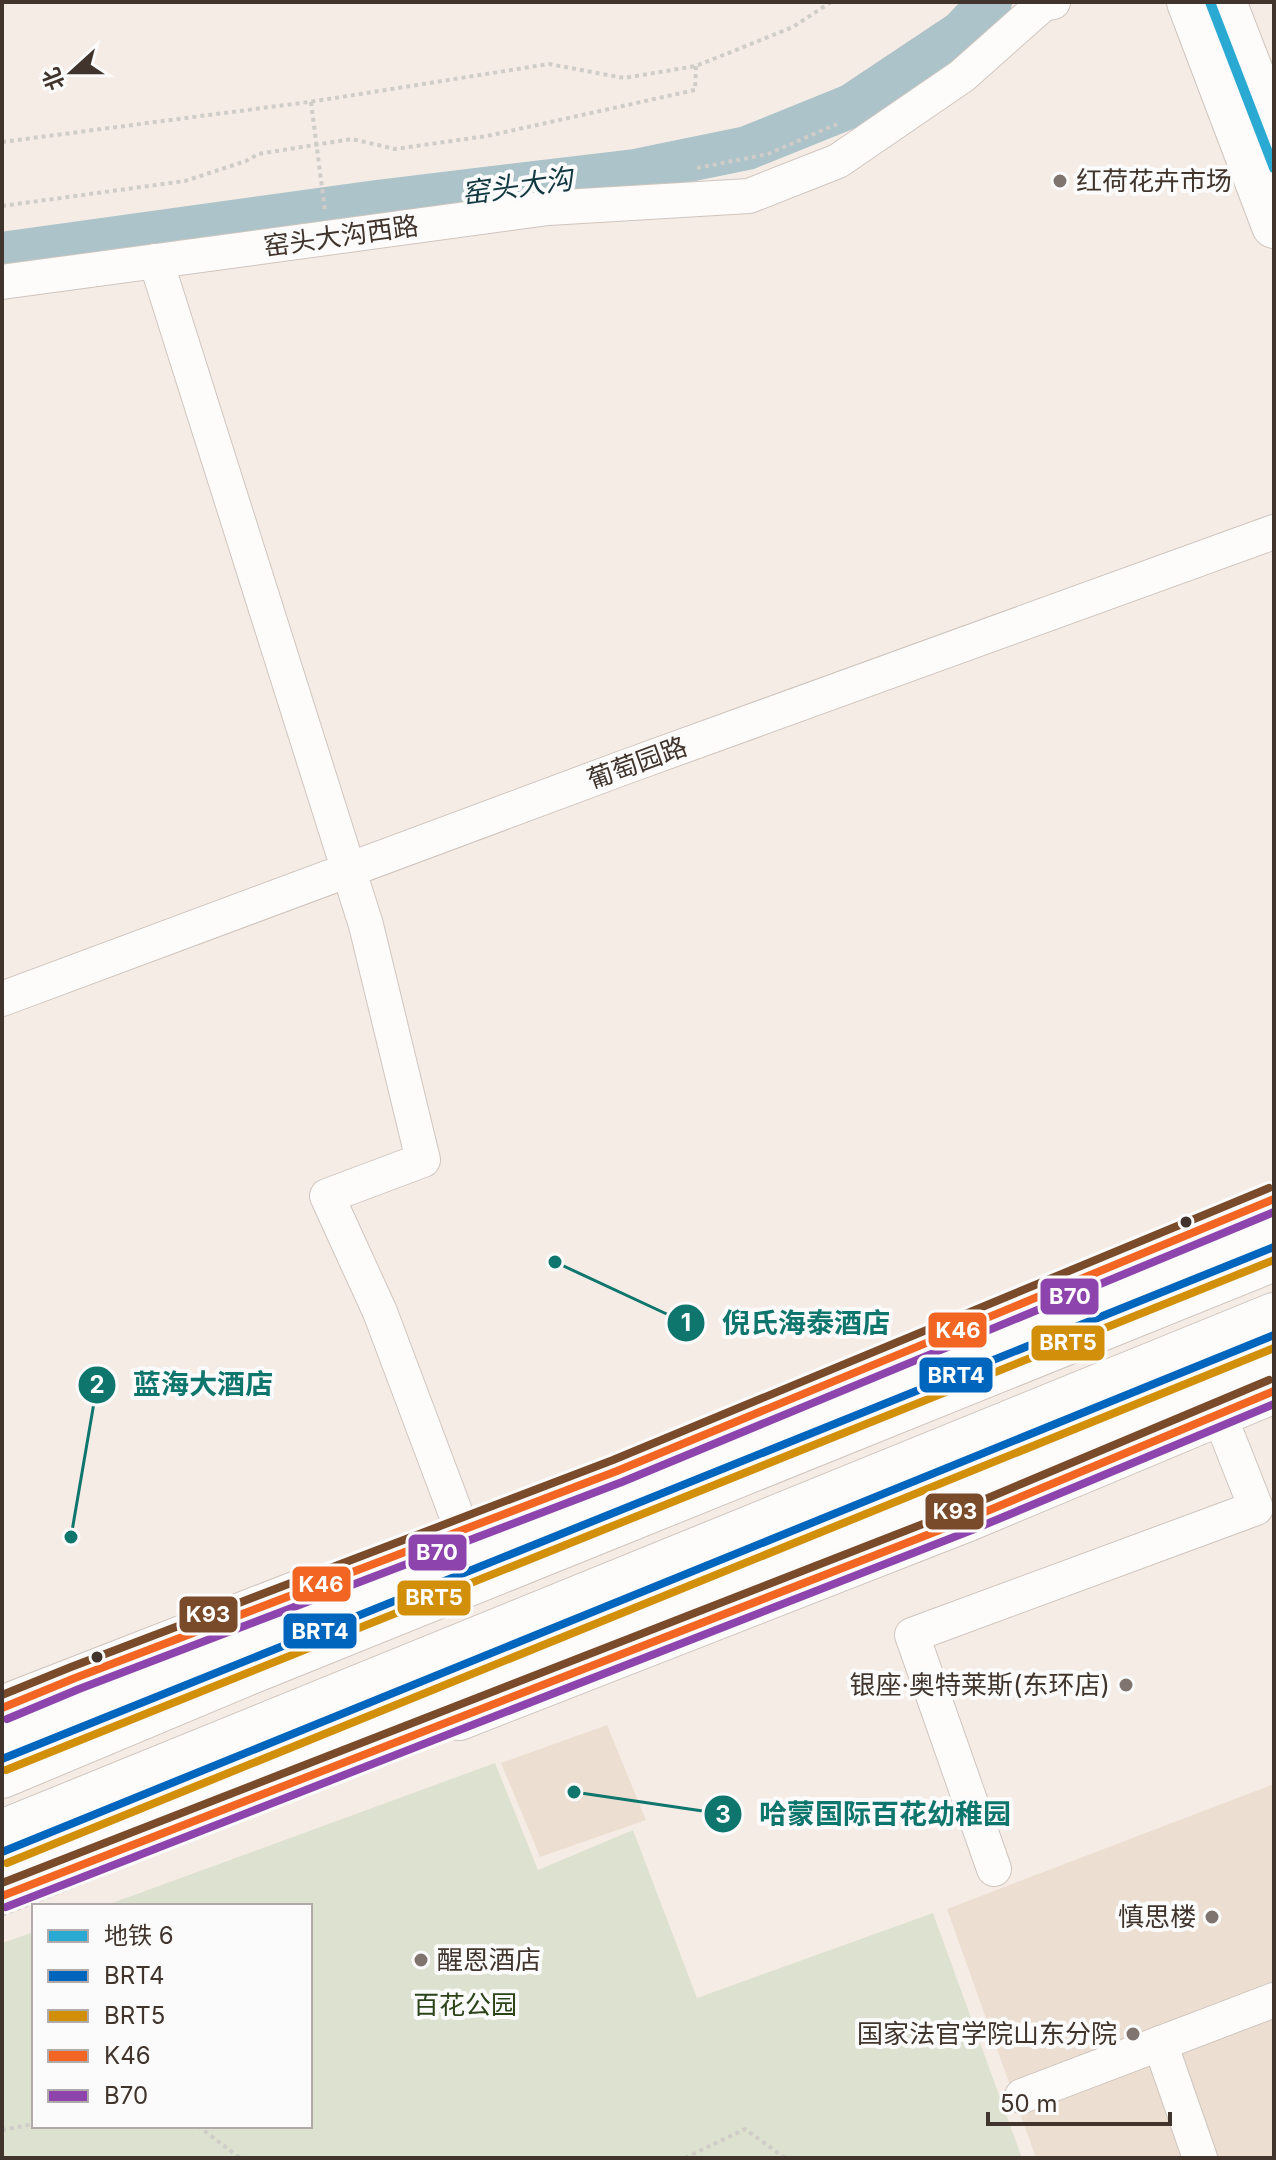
<svg xmlns="http://www.w3.org/2000/svg" width="1276" height="2160" viewBox="0 0 1276 2160" font-family="Inter,'Noto Sans SC',sans-serif">
	<style>
		.education { fill: #ecdfd2 }
		.green { fill: #dde2d0 }
		.lines { fill: none; stroke-linecap: round; stroke-linejoin: round }
		.river { stroke: #abc3c9; stroke-width: 44 }
		.minor-casing { stroke: #cfc5be; stroke-width: 36 }
		.major-casing { stroke: #cfc5be; stroke-width: 46 }
		.highway-casing { stroke: #cfc5be; stroke-width: 46 }
		.path { stroke: #d0cdc9; stroke-width: 4; stroke-dasharray: 4 4; stroke-linecap: butt }
		.minor { stroke: #fefcfb; stroke-width: 34 }
		.major { stroke: #fefcfb; stroke-width: 44 }
		.highway { stroke: #fefcfb; stroke-width: 44 }
		.highway-bridge-casing { stroke: #cfc5be; stroke-width: 46; stroke-linecap: butt }
		.highway-bridge { stroke: #fefcfb; stroke-width: 44 }
		.bus-1-casing { stroke: #fbfbfb; stroke-width: 14 }
		.bus-2-casing { stroke: #fbfbfb; stroke-width: 14 }
		.bus-3-casing { stroke: #fbfbfb; stroke-width: 14 }
		.bus-4-casing { stroke: #fbfbfb; stroke-width: 14 }
		.bus-5-casing { stroke: #fbfbfb; stroke-width: 14 }
		.bus-1 { stroke: #0065bd; stroke-width: 8 }
		.bus-2 { stroke: #d28f09; stroke-width: 8 }
		.bus-3 { stroke: #f26522; stroke-width: 8 }
		.bus-4 { stroke: #8e44ad; stroke-width: 8 }
		.bus-5 { stroke: #7a4b2a; stroke-width: 8 }
		.metro-1-casing { stroke: #fbfbfb; stroke-width: 16 }
		.metro-1 { stroke: #2aaad3; stroke-width: 10 }
		.poi-dot { fill: #80746e; stroke: #fbfbfb; stroke-width: 3 }
		.bus-dot { fill: #40342d; stroke: #fbfbfb; stroke-width: 3 }
		.labels { text-anchor: middle; stroke-width: 8; stroke-linejoin: round; paint-order: stroke }
		.poi-label { font-size: 26px; fill: #40342d; stroke: #fbfbfb; text-anchor: end }
		.street-label { font-size: 26px; fill: #40342d; stroke: #fbfbfb }
		.park-label { font-size: 26px; fill: #2a4318; stroke: #fbfbfb }
		.water-label { font-size: 28px; font-style: italic; fill: #123841; stroke: #fbfbfb }
		.leader { fill: none; stroke: #0f766e; stroke-width: 3 }
		.callout-dot { fill: #0f766e; stroke: #fbfbfb; stroke-width: 3 }
		.mark-label { font-size: 24px; text-anchor: middle; font-weight: bold; fill: #fff }
		.callout-label { font-size: 28px; text-anchor: middle; font-weight: bold; fill: #0f766e; stroke: #fbfbfb; stroke-width: 8; stroke-linejoin: round; paint-order: stroke }
		.line-badge { stroke: #fbfbfb; stroke-width: 3 }
		.badge-label { font-size: 22px; text-anchor: middle; font-weight: bold; fill: #fff }
	</style>
	<rect width="100%" height="100%" fill="#f6ece6"/>
	<g class="education">
		<path d="M607,1725L646,1820L540,1857L501,1763Z"/>
		<path d="M1274,1784V2158H1036L947,1909Z"/>
	</g>
	<path class="green" d="M495,1763L538,1870L633,1830L697,1998L933,1913L1022,2158H2V1943L34,1932V2126H310V1906H104Z"/>
	<g class="lines">
		<path class="river" d="M2,254L377,202L635,171L747,148L851,106L962,32L990,2"/>
		<defs>
			<g id="minor">
				<path d="M156,261L366,925L423,1160L327,1196L380,1312L462,1530"/>
				<path d="M2,282L548,208L749,196L838,161L962,76L1043,4L1053,2"/>
				<path d="M2,999L628,766L1274,532"/>
				<path d="M994,1869L912,1635L1256,1508L1219,1414"/>
				<path d="M1160,2043L1200,2158"/>
				<path d="M1022,2096L1274,2000"/>
			</g>
			<g id="major">
				<path d="M1189,2L1274,226"/>
				<path d="M1224,2L1274,131"/>
			</g>
			<g id="highway">
				<path d="M2,1708L308,1589"/>
				<path d="M459,1718L968,1519L1274,1391"/>
				<path d="M2,1776L248,1673L1274,1259"/>
				<path d="M2,1832L1274,1315"/>
				<path d="M2,1869L1274,1356"/>
			</g>
		</defs>
		<use href="#minor" class="minor-casing"/>
		<use href="#major" class="major-casing"/>
		<use href="#highway" class="highway-casing"/>
		<g class="path">
			<path d="M311,102L325,211"/>
			<path d="M2,142L316,101L549,64L624,78L696,66L793,27L831,2"/>
			<path d="M697,168L768,154L837,124"/>
			<path d="M2,206L185,181L246,161L258,154L352,139L395,149L487,136L695,90L696,66"/>
			<path d="M2,1915L434,1741"/>
			<path d="M198,2126L240,2158"/>
			<path d="M2,2130L34,2124"/>
			<path d="M685,2158L745,2129L785,2158"/>
		</g>
		<use href="#minor" class="minor"/>
		<use href="#major" class="major"/>
		<use href="#highway" class="highway"/>
		<defs>
			<path id="highway-bridge" d="M2,1736L1187,1253L1274,1221"/>
		</defs>
		<use href="#highway-bridge" class="highway-bridge-casing"/>
		<use href="#highway-bridge" class="highway-bridge"/>
		<defs>
			<g id="bus-1">
				<path d="M2,1759L1274,1247"/>
				<path d="M2,1852L1274,1335"/>
			</g>
			<g id="bus-2">
				<path d="M6,1770L1274,1260"/>
				<path d="M7,1863L1274,1348"/>
			</g>
			<g id="bus-3">
				<path d="M2,1708L75,1678L617,1471L1274,1199"/>
				<path d="M2,1896L968,1519L1274,1391"/>
			</g>
			<g id="bus-4">
				<path d="M7,1719L79,1689L622,1482L1274,1212"/>
				<path d="M6,1907L972,1530L1274,1404"/>
			</g>
			<g id="bus-5">
				<path d="M2,1695L71,1667L613,1460L1269,1188"/>
				<path d="M2,1883L964,1508L1269,1380"/>
			</g>
		</defs>
		<use href="#bus-1" class="bus-1-casing"/>
		<use href="#bus-2" class="bus-2-casing"/>
		<use href="#bus-3" class="bus-3-casing"/>
		<use href="#bus-4" class="bus-4-casing"/>
		<use href="#bus-5" class="bus-5-casing"/>
		<use href="#bus-1" class="bus-1"/>
		<use href="#bus-2" class="bus-2"/>
		<use href="#bus-3" class="bus-3"/>
		<use href="#bus-4" class="bus-4"/>
		<use href="#bus-5" class="bus-5"/>
		<defs>
			<path id="metro-1" d="M1210,2L1274,168"/>
		</defs>
		<use href="#metro-1" class="metro-1-casing"/>
		<use href="#metro-1" class="metro-1"/>
	</g>
	<g class="poi-dot">
		<circle cx="1060" cy="181" r="8"/>
		<circle cx="1126" cy="1685" r="8"/>
		<circle cx="1212" cy="1917" r="8"/>
		<circle cx="421" cy="1960" r="8"/>
		<circle cx="1133" cy="2034" r="8"/>
	</g>
	<g class="bus-dot">
		<circle cx="1186" cy="1222" r="7"/>
		<circle cx="97" cy="1657" r="7"/>
	</g>
	<g class="labels">
		<g class="poi-label">
			<text x="1076" y="190" text-anchor="start">红荷花卉市场</text>
			<text x="1110" y="1694">银座·奥特莱斯(东环店)</text>
			<text x="1196" y="1926">慎思楼</text>
			<text x="437" y="1969" text-anchor="start">醒恩酒店</text>
			<text x="1117" y="2043">国家法官学院山东分院</text>
		</g>
		<g class="street-label">
			<text transform="translate(341 236) rotate(-8)" y="9">窑头大沟西路</text>
			<text transform="translate(637 763) rotate(-20)" y="9">葡萄园路</text>
		</g>
		<g class="park-label">
			<text x="465" y="2014">百花公园</text>
		</g>
		<g class="water-label">
			<text transform="translate(517 186) rotate(-8)" y="10">窑头大沟</text>
		</g>
	</g>
	<path class="leader" d="M555 1262L686 1323M71 1537L97 1385M574 1792L723 1814"/>
	<g class="callout-dot">
		<circle cx="555" cy="1262" r="8"/>
		<circle cx="71" cy="1537" r="8"/>
		<circle cx="574" cy="1792" r="8"/>
		<circle cx="686" cy="1323" r="20"/>
		<circle cx="97" cy="1385" r="20"/>
		<circle cx="723" cy="1814" r="20"/>
	</g>
	<g class="mark-label">
		<text x="686" y="1331">1</text>
		<text x="97" y="1393">2</text>
		<text x="723" y="1823">3</text>
	</g>
	<g class="callout-label">
		<text x="806" y="1333">倪氏海泰酒店</text>
		<text x="203" y="1394">蓝海大酒店</text>
		<text x="885" y="1824">哈蒙国际百花幼稚园</text>
	</g>
	<g class="line-badge">
		<rect x="1039" y="1277" width="61" height="39" rx="8" fill="#8e44ad"/>
		<rect x="927" y="1311" width="61" height="38" rx="8" fill="#f26522"/>
		<rect x="1030" y="1324" width="76" height="38" rx="8" fill="#d28f09"/>
		<rect x="918" y="1356" width="76" height="38" rx="8" fill="#0065bd"/>
		<rect x="924" y="1492" width="61" height="39" rx="8" fill="#7a4b2a"/>
		<rect x="407" y="1533" width="61" height="39" rx="8" fill="#8e44ad"/>
		<rect x="291" y="1565" width="61" height="38" rx="8" fill="#f26522"/>
		<rect x="396" y="1579" width="76" height="38" rx="8" fill="#d28f09"/>
		<rect x="178" y="1595" width="61" height="39" rx="8" fill="#7a4b2a"/>
		<rect x="282" y="1612" width="76" height="38" rx="8" fill="#0065bd"/>
	</g>
	<g class="badge-label">
		<text x="1070" y="1304">B70</text>
		<text x="958" y="1338">K46</text>
		<text x="1068" y="1350">BRT5</text>
		<text x="956" y="1383">BRT4</text>
		<text x="955" y="1519">K93</text>
		<text x="437" y="1560">B70</text>
		<text x="321" y="1592">K46</text>
		<text x="434" y="1605">BRT5</text>
		<text x="208" y="1622">K93</text>
		<text x="320" y="1639">BRT4</text>
	</g>
	<rect width="1276" height="2160" fill="none" stroke="#40342d" stroke-width="8"/>
	<rect x="32" y="1904" width="280" height="224" fill="#fbfbfb" stroke="#b0aba9" stroke-width="2"/>
	<rect x="48" y="1930" width="40" height="12" fill="#2aaad3" stroke="#b0aba9" stroke-width="2"/>
	<text x="104" y="1944" font-size="24" fill="#40342d">地铁 6</text>
	<rect x="48" y="1970" width="40" height="12" fill="#0065bd" stroke="#b0aba9" stroke-width="2"/>
	<text x="104" y="1984" font-size="24" fill="#40342d">BRT4</text>
	<rect x="48" y="2010" width="40" height="12" fill="#d28f09" stroke="#b0aba9" stroke-width="2"/>
	<text x="104" y="2024" font-size="24" fill="#40342d">BRT5</text>
	<rect x="48" y="2050" width="40" height="12" fill="#f26522" stroke="#b0aba9" stroke-width="2"/>
	<text x="104" y="2064" font-size="24" fill="#40342d">K46</text>
	<rect x="48" y="2090" width="40" height="12" fill="#8e44ad" stroke="#b0aba9" stroke-width="2"/>
	<text x="104" y="2104" font-size="24" fill="#40342d">B70</text>
	<g transform="translate(72 72) rotate(249)" stroke="#fbfbfb" stroke-width="6" paint-order="stroke">
	<path d="M0-6L14 30L0 20L-14 30Z" fill="#40342d"/>
	<text y="-12" font-size="22" font-weight="bold" text-anchor="middle" fill="#40342d">北</text>
	</g>
	<path d="M988 2112v12h182v-12" fill="none" stroke="#40342d" stroke-width="4"/>
	<text x="1000" y="2112" font-size="24" fill="#40342d" stroke="#fbfbfb" stroke-width="6" paint-order="stroke">50 m</text>
</svg>
